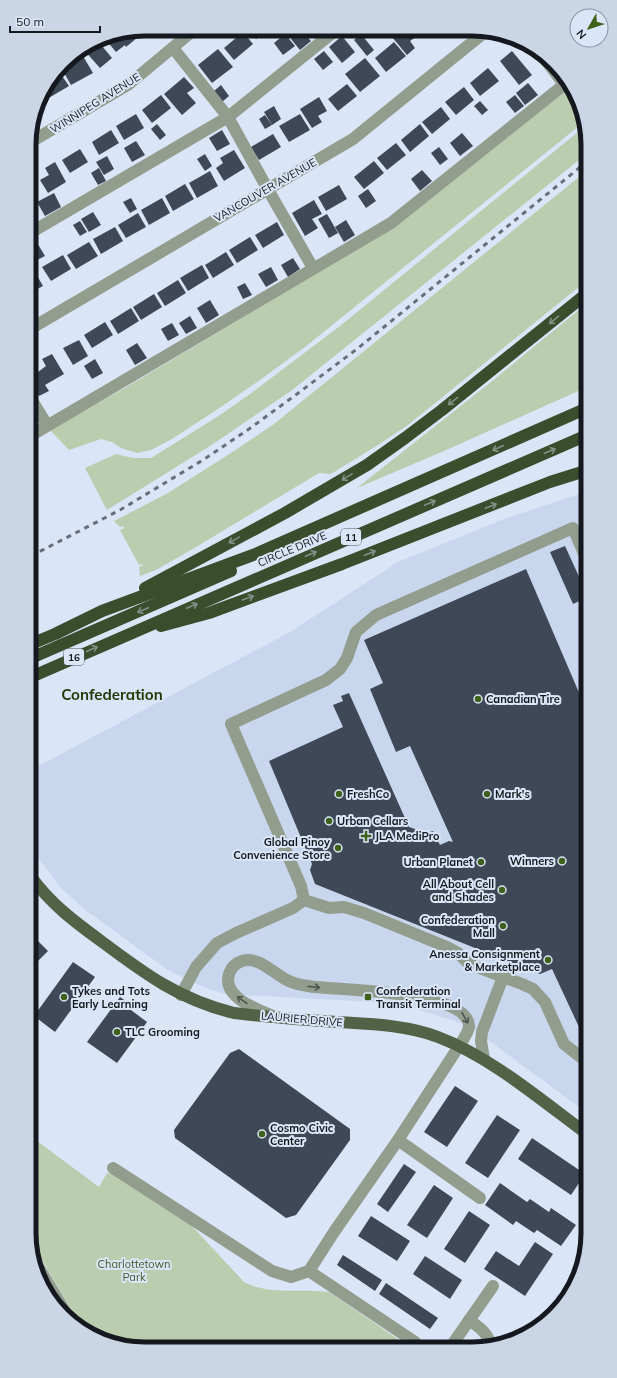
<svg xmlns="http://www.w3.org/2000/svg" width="617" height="1378" viewBox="0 0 617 1378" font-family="Mulish,sans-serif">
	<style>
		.built { fill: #c8d7ee }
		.green { fill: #bbcdaf }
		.building { fill: #3f4856 }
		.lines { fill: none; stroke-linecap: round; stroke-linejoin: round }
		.minor { stroke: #939d8d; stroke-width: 12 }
		.major { stroke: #516246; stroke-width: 12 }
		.highway { stroke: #3a4d2c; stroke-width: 12 }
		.rail { stroke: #686f7a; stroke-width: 3; stroke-dasharray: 5 5; stroke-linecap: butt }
		.oneway { stroke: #829187 }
		.oneway2 { stroke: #4e5450 }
		.poi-dot { fill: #3e621b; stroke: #dae5f7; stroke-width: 1.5 }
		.labels { text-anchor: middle; stroke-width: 4; stroke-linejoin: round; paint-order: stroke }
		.shield { fill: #dae5f7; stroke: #505660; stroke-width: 1 }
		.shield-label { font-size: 10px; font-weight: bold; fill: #15191f }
		.street-label { font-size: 11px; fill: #15191f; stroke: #dae5f7 }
		.poi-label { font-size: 11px; font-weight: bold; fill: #15191f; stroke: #dae5f7; text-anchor: start }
		.park-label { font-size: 11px; fill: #3e5c25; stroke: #dae5f7 }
		.district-label { font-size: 15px; font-weight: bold; fill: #213a08; stroke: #dae5f7 }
		.rim { fill: none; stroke: #15191f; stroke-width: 5 }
	</style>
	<rect width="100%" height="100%" fill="#dae5f7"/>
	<path class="built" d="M585,492L587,1113L469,1026L433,1014L410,1007L374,1002L225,994L203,987L168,970L84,909L60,887L42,863L32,847L31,770L290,632L398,562L504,519Z"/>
	<g class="green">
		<path d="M568,89L584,115V122L305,347L260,380L218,409L172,439L151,450L137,453L121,448L112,442L101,439L69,450L50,430L130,385L373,239L431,198Z"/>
		<path d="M584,127V156L291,391L210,446L107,510L85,468L116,454L133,458H151L217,417L250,394L340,326Z"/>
		<path d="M584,173L585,282L408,425L381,443L331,474L319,473L191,550L156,570L140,576L139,567L143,565L142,564L139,565L120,530L124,528L123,526L120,527L114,521L168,493L234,451L274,424Z"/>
		<path d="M585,305V388L444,451L357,488L491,382Z"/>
		<path d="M33,1138L99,1187L107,1173H119L177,1210L244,1282C270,1296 301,1288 329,1292L405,1344L404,1345L123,1347L82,1327L33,1245Z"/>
	</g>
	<g class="building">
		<path d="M145,29H148L140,36L136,31Z"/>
		<path d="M248,30H268L256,39Z"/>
		<path d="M301,30L311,41L300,50L291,39Z"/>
		<path d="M400,31H415L419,35L410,41L415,48L407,55L392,37Z"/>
		<path d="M427,31H436L430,35Z"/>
		<path d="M128,32H132L137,38L126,47L125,45L116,52L106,40L111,36Z"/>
		<path d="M243,32L253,44L234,60L224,48Z"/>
		<path d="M285,34L295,46L283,55L274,43Z"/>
		<path d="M361,34L374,50L367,56L354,40Z"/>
		<path d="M342,36L355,52L342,63L329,47Z"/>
		<path d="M97,40L112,58L100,68L83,49Z"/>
		<path d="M394,42L406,56L386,72L375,58Z"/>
		<path d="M218,49L233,67L212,83L198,65Z"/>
		<path d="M80,51L93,73L71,85L63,71L69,67L66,61L68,58Z"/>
		<path d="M324,51L333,62L323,70L314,59Z"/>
		<path d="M512,51L532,75L519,85L500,61Z"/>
		<path d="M365,58L380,76L360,92L345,74Z"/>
		<path d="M488,68L499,81L480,96L470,83Z"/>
		<path d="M60,73L69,86L47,99L42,92L54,77Z"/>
		<path d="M184,77L194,88L187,93L196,103L182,115L164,94Z"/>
		<path d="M528,83L538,95L525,105L516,93Z"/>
		<path d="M347,84L357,96L338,111L328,99Z"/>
		<path d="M221,85L229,96L222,102L214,91Z"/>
		<path d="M464,87L474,100L456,115L445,102Z"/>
		<path d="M161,95L171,108L152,123L142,110Z"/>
		<path d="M515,95L524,106L515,113L506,102Z"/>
		<path d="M319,97L327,111L318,116L322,122L312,128L300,109Z"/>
		<path d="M480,101L488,110L482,115L474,106Z"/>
		<path d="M274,106L281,119L272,125L264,112Z"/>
		<path d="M441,107L450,119L432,134L422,122Z"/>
		<path d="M136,114L144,128L124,140L116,126Z"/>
		<path d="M300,114L310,130L289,142L279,126Z"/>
		<path d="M265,115L272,125L265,129L259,119Z"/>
		<path d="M157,124L166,135L160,140L151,129Z"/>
		<path d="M420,124L429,136L410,152L401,140Z"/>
		<path d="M111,130L119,143L99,155L92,142Z"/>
		<path d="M222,130L230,144L217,151L209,138Z"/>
		<path d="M462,133L473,146L460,156L450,143Z"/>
		<path d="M273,134L281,147L259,160L251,147Z"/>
		<path d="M136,141L145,155L132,162L124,148Z"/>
		<path d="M396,143L406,155L387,170L377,158Z"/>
		<path d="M439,147L448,159L440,165L431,153Z"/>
		<path d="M80,149L88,162L70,173L62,160Z"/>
		<path d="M234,150L245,168L224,181L216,168L223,163L220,158Z"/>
		<path d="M205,154L212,166L205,171L197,159Z"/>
		<path d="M107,156L114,169L104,175L96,162Z"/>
		<path d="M374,161L384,173L364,189L354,177Z"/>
		<path d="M55,162L66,182L48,193L40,180L49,175L45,168Z"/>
		<path d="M99,168L106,181L98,185L91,173Z"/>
		<path d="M422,170L432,181L420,191L411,179Z"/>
		<path d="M210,171L218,186L197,198L189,183Z"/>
		<path d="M185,184L194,199L173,211L165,196Z"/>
		<path d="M339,185L347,199L326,211L318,197Z"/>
		<path d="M29,189L34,199L29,202Z"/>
		<path d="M368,189L376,201L366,208L358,196Z"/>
		<path d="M54,193L61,207L45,216L37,202Z"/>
		<path d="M131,198L137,209L130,213L123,202Z"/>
		<path d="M162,198L170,213L149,225L141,210Z"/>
		<path d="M314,200L322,214L312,219L318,228L305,236L292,213Z"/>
		<path d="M93,212L101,225L89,232L81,219Z"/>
		<path d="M138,213L146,227L126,238L118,225Z"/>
		<path d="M327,214L338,233L329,238L318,219Z"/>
		<path d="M346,220L355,235L344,242L335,227Z"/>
		<path d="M80,221L87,232L80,236L73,225Z"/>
		<path d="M277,222L284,235L263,248L255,235Z"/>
		<path d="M115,227L123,241L101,254L93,239Z"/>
		<path d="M250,237L258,250L237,263L229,250Z"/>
		<path d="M36,241L45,256L35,261L30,252V245Z"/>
		<path d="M89,242L98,256L76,269L67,255Z"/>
		<path d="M226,252L234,265L213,278L205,265Z"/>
		<path d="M63,255L71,269L51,281L42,267Z"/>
		<path d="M293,258L300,269L288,277L281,265Z"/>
		<path d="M202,265L209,278L188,291L180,278Z"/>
		<path d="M271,267L278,280L266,287L258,274Z"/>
		<path d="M35,272L43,286L30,293V274Z"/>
		<path d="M178,280L186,293L165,306L157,293Z"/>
		<path d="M245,283L252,295L243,299L237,287Z"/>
		<path d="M154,294L162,307L141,320L133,307Z"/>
		<path d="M210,300L219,315L206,323L197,308Z"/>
		<path d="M131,308L139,321L118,334L110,321Z"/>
		<path d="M190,316L197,328L186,334L179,323Z"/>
		<path d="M105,322L113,335L92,348L84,335Z"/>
		<path d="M172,323L179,335L168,341L161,329Z"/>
		<path d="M79,340L88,356L73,365L63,348Z"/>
		<path d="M137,343L147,358L135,365L126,350Z"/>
		<path d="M52,354L64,374L45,385L49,391L39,396L30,381V368L35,366L38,372L46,366L42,359Z"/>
		<path d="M95,359L103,373L92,379L84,366Z"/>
		<path d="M565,546L586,592V598L573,604L550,552Z"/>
		<path d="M526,569L586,709L587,1039L585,1040L552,969L540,974L315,884L310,870L312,864L269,761L343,727L333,705L343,701L341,696L349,693L409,827L427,833L433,831L440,845L449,841L453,842L410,746L396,752L370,689L383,683L364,640Z"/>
		<path d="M32,935L48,951L32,967Z"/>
		<path d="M73,962L95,977L55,1032L34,1016Z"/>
		<path d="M120,997L133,1006L131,1010L147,1022L117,1063L87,1042Z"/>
		<path d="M239,1049L350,1129V1140L296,1215L286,1218L175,1138L174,1130L230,1053Z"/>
		<path d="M455,1086L478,1101L447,1147L424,1132Z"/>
		<path d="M497,1115L520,1130L488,1178L465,1163Z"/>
		<path d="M532,1138L585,1174L571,1195L518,1159Z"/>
		<path d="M404,1164L416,1172L388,1212L377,1204Z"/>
		<path d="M500,1183L527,1202L530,1199L549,1212L551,1208L576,1225L561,1246L537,1230L534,1233L516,1221L513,1225L485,1205Z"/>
		<path d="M434,1185L453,1198L427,1238L407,1225Z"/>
		<path d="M469,1211L490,1225L465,1263L444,1249Z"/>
		<path d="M371,1216L410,1241L397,1261L358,1236Z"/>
		<path d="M535,1242L553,1254L525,1296L484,1269L496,1251L519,1266Z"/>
		<path d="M343,1255L382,1280L375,1291L337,1265Z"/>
		<path d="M425,1256L462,1280L450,1299L413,1274Z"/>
		<path d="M386,1283L438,1318L430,1329L379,1294Z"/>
	</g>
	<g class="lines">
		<g class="minor">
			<path d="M173,48L228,117L267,188L313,268"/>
			<path d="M541,54L564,84"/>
			<path d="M29,143L129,84L195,29"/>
			<path d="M30,233L228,117L336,30"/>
			<path d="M30,329L353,139L486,31"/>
			<path d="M30,397L47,425"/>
			<path d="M30,436L391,223L565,84"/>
			<path d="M585,556L573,528L376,615L356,632L347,658L340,669L326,680L231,724L301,886L304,900L329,908L344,907L364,913L447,947L458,953L469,964L522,984L533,989L545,1002L564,1044L587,1062"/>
			<path d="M181,995L196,967L217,943L236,933L293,908L304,900"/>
			<path d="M273,1016C256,1009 222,997 229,974C231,968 236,963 242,961C258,956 272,972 285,979C292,983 300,985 308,986C335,991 470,989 469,1027C468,1033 463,1040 459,1046L398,1140L334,1232L309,1271L415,1342L414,1345"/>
			<path d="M484,1059L481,1041L482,1032L503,977"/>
			<path d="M398,1140L480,1198"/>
			<path d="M113,1168L272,1271L291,1277L309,1271"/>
			<path d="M33,1258L71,1321"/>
			<path d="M469,1320C479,1327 487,1332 491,1345"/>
			<path d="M454,1342L493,1286"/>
		</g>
		<path class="major" d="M32,878C51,904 75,922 101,941C145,974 180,1000 234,1013C268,1017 302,1020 337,1022C370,1024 407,1025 438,1037C491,1057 541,1100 587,1134"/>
		<g class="highway">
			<path d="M145,588L285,513L367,465L405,438L442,410L585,295"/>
			<path d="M161,626L209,613L342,564L550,482L585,471"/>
			<path d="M31,644L55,634L102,611L253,555L585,409"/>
			<path d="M31,658L231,571"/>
			<path d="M31,677L585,436"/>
		</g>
		<path class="rail" d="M31,556L120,510L203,460L249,429L297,394L357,349L584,164"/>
	</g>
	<defs><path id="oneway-shaft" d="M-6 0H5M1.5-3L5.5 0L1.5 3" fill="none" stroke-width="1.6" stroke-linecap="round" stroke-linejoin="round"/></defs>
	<g class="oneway">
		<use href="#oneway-shaft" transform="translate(554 320) rotate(141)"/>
		<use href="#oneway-shaft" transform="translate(453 401) rotate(142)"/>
		<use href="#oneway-shaft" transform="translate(498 448) rotate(156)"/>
		<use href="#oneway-shaft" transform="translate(550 451) rotate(-23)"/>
		<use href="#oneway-shaft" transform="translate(347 477) rotate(148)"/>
		<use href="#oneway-shaft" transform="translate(430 503) rotate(-23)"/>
		<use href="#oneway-shaft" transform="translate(491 506) rotate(-21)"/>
		<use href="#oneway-shaft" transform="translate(234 540) rotate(151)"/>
		<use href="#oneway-shaft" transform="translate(370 553) rotate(-21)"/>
		<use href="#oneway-shaft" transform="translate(311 554) rotate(-23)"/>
		<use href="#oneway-shaft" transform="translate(248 598) rotate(-20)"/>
		<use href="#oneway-shaft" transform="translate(192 606) rotate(-23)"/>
		<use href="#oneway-shaft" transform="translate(143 610) rotate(157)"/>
		<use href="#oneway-shaft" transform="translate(92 649) rotate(-24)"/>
	</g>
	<g class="oneway2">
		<use href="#oneway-shaft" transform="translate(314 987) rotate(6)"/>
		<use href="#oneway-shaft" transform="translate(242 1000) rotate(-145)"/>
		<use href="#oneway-shaft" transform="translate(465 1018) rotate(61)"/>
	</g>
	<g class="poi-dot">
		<circle cx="478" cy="699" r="4"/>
		<circle cx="339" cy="794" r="4"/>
		<circle cx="487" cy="794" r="4"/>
		<circle cx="329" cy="821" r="4"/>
		<path d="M364 830h4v4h4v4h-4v4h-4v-4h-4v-4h4z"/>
		<circle cx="338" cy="848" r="4"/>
		<circle cx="562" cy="861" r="4"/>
		<circle cx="481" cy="862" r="4"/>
		<circle cx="502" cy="890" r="4"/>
		<circle cx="503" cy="926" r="4"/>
		<circle cx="548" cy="960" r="4"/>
		<circle cx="64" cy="997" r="4"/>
		<rect x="364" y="993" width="8" height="8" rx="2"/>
		<circle cx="117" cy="1032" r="4"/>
		<circle cx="262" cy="1134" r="4"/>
	</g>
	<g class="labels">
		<g class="shield">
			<rect x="341" y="529" width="20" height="16" rx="3"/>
			<rect x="64" y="649" width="20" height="16" rx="3"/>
		</g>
		<g class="shield-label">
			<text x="351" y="541">11</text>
			<text x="74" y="661">16</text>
		</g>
		<g class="street-label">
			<text transform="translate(95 103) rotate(-32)" y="4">WINNIPEG AVENUE</text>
			<text transform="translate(265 190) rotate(-30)" y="4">VANCOUVER AVENUE</text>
			<text transform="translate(292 549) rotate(-23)" y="4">CIRCLE DRIVE</text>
			<text transform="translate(302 1019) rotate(5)" y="4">LAURIER DRIVE</text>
		</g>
		<g class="poi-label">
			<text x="486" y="703">Canadian Tire</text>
			<text x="347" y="798">FreshCo</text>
			<text x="495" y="798">Mark's</text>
			<text x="337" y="825">Urban Cellars</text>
			<text x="375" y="840">JLA MediPro</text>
			<text x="330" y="846" text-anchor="end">Global Pinoy<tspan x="330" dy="13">Convenience Store</tspan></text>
			<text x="554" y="865" text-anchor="end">Winners</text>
			<text x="473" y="866" text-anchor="end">Urban Planet</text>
			<text x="494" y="888" text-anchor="end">All About Cell<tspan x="494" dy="13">and Shades</tspan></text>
			<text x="495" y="924" text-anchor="end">Confederation<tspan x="495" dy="13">Mall</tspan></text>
			<text x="540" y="958" text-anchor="end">Anessa Consignment<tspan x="540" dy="13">&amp; Marketplace</tspan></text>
			<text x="72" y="995">Tykes and Tots<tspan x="72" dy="13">Early Learning</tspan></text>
			<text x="376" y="995">Confederation<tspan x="376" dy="13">Transit Terminal</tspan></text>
			<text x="125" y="1036">TLC Grooming</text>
			<text x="270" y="1132">Cosmo Civic<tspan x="270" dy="13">Center</tspan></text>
		</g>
		<g class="park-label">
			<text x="134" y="1268">Charlottetown<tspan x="134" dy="13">Park</tspan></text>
		</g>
		<g class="district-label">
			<text x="112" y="700">Confederation</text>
		</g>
	</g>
	<path d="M0 0H617V1378H0ZM145 36H472A109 109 0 0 1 581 145V1233A109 109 0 0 1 472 1342H145A109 109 0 0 1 36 1233V145A109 109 0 0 1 145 36Z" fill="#cad5e6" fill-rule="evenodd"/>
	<path class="rim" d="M145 36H472A109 109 0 0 1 581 145V1233A109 109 0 0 1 472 1342H145A109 109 0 0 1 36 1233V145A109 109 0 0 1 145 36Z"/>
	<g transform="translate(589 28) rotate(231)"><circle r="19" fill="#dae5f7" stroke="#8b93a1"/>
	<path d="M0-3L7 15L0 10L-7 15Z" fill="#3e621b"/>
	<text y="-6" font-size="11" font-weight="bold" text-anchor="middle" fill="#15191f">N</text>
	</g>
	<path d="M10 26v6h90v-6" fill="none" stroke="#15191f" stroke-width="2"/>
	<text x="16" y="26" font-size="12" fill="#15191f" stroke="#dae5f7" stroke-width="3" paint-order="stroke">50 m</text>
</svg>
